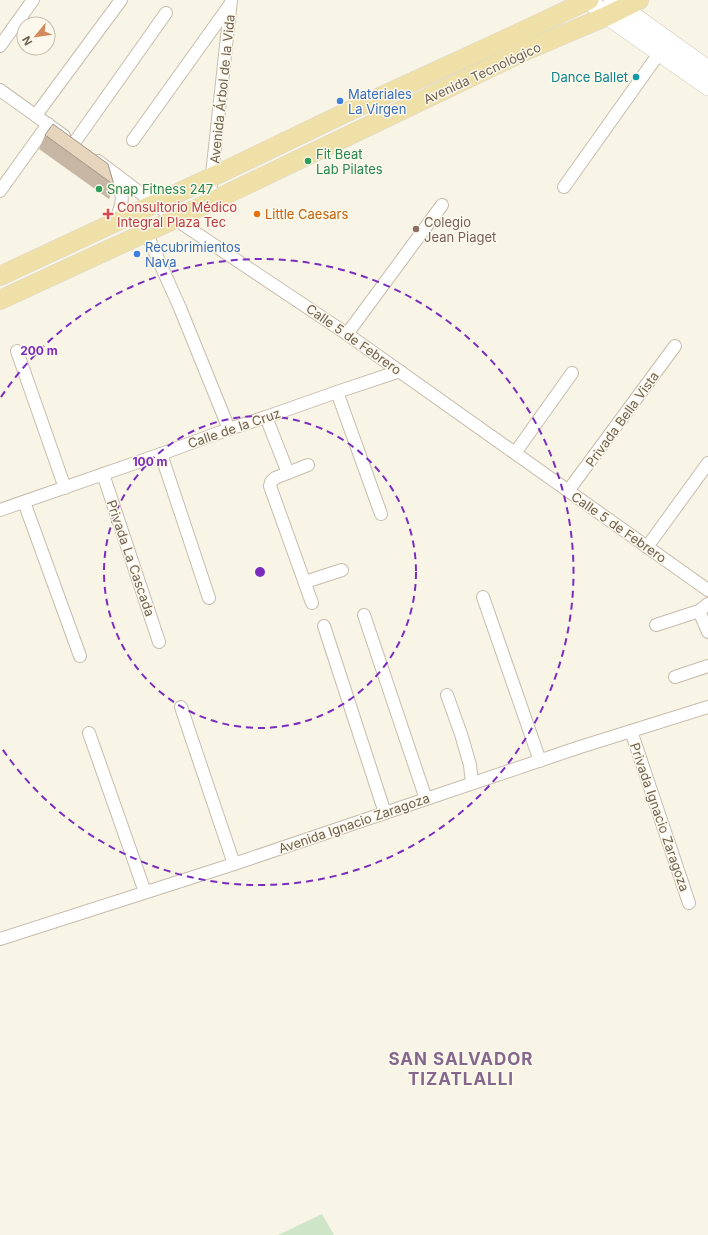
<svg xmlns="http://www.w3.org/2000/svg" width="708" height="1235" viewBox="0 0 708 1235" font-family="Inter,sans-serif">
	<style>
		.green { fill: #cee5c7 }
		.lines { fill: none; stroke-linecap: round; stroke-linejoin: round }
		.minor-casing { stroke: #c7bcac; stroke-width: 14 }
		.secondary-casing { stroke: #c9bdaa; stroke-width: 18 }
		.primary-casing { stroke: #dad5d1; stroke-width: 20 }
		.minor { stroke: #fff; stroke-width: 12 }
		.secondary { stroke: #fff; stroke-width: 17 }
		.primary { stroke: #efe0a7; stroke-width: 19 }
		.wall { fill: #c6b6a3 }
		.building { fill: #e6d4bd; stroke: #a19484 }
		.ring { fill: none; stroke: #7b2cbf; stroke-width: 2; stroke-dasharray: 7 5 }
		.culture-dot { fill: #0f9aa8; stroke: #fcf9ec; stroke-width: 1.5 }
		.shop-dot { fill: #3f7fe0; stroke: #fcf9ec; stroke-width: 1.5 }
		.leisure-dot { fill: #2e9e5b; stroke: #fcf9ec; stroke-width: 1.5 }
		.health-dot { fill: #e0444e; stroke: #fcf9ec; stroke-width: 1.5 }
		.food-dot { fill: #e8710a; stroke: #fcf9ec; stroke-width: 1.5 }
		.education-dot { fill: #8d6e63; stroke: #fcf9ec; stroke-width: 1.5 }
		.labels { text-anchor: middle; stroke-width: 3; stroke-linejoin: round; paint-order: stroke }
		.street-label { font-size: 13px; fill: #6f5f4e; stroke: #fcf9ec }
		.culture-label { font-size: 13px; fill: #0d838f; stroke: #fcf9ec; text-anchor: end }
		.shop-label { font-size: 13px; fill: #366cbe; stroke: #fcf9ec; text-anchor: start }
		.leisure-label { font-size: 13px; fill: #27864d; stroke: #fcf9ec; text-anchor: start }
		.health-label { font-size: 13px; fill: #be3a42; stroke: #fcf9ec; text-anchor: start }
		.food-label { font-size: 13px; fill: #c56008; stroke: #fcf9ec; text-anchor: start }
		.education-label { font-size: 13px; fill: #785e54; stroke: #fcf9ec; text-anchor: start }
		.district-label { font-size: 17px; font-weight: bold; letter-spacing: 1px; fill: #85668c; stroke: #fcf9ec }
		.centre { fill: #7b2cbf; stroke: #fcf9ec; stroke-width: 2 }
		.ring-label { font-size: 12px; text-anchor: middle; font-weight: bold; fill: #7b2cbf; stroke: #fcf9ec; stroke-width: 3; stroke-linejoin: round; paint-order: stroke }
	</style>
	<rect width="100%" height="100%" fill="#f9f5e6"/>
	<path class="green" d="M322,1214L334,1235H278Z"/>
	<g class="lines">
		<defs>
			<g id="minor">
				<path d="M0,46L33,0"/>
				<path d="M0,90L64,136"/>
				<path d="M36,115L121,0"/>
				<path d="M133,140L229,6"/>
				<path d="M74,143L166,13"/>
				<path d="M98,161L175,219L347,334L708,590"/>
				<path d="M564,187L660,52"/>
				<path d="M0,191L48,124"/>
				<path d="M209,202L231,0"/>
				<path d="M114,223C124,203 124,196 116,175"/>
				<path d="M146,232L180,308L229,429"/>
				<path d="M347,334L442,205"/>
				<path d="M17,351L65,488"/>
				<path d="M337,392L381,514"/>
				<path d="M266,417L288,473"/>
				<path d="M515,453L572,373"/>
				<path d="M161,454L209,598"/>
				<path d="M308,465L275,478L271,482L270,486L312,603"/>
				<path d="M103,474L159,642"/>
				<path d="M568,491L675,346"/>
				<path d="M24,502L80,656"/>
				<path d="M0,510L161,454L229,429L266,417L337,392L400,371"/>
				<path d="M647,547L708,463"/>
				<path d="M305,582L342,570"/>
				<path d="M483,597L540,761"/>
				<path d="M699,611L708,632"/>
				<path d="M364,615L426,799"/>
				<path d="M656,625L699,611L708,604"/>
				<path d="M324,626L385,813"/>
				<path d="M675,677L708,666"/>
				<path d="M447,695L461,734L470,765L472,783"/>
				<path d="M181,707L234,864"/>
				<path d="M631,731L689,903"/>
				<path d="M89,733L145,892"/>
				<path d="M0,939L234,864L580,747L708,707"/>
			</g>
			<g id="secondary">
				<path d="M588,0L607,16L708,87"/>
				<path d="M612,0L708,69"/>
			</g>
			<g id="primary">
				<path d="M0,276L212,177L345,113L519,33L589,0"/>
				<path d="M0,300L175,219L527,50L607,16L639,0"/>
			</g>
		</defs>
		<use href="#minor" class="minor-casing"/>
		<use href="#secondary" class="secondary-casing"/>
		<use href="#primary" class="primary-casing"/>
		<use href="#minor" class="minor"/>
		<use href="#secondary" class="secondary"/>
		<use href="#primary" class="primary"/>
	</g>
	<path class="wall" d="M45,135L114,185L109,199L39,149Z"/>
	<path class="building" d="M53,124L108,164L114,185L45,135Z"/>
	<g class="ring">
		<circle cx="260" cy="572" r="156"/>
		<path d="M1 397A313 313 0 1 1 1 747"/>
	</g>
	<circle class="culture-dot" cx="636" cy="77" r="4"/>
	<g class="shop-dot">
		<circle cx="340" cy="101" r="4"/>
		<circle cx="137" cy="254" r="4"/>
	</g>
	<g class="leisure-dot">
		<circle cx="308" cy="161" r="4"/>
		<circle cx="99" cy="189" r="4"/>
	</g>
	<path class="health-dot" d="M106 208h4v4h4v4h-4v4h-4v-4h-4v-4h4z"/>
	<circle class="food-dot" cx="257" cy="214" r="4"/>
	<circle class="education-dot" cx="416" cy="229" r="4"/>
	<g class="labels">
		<g class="street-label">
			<text transform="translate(482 73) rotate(-25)" y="5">Avenida Tecnológico</text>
			<text transform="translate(222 89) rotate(-84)" y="5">Avenida Árbol de la Vida</text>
			<text transform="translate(354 339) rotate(35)" y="5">Calle 5 de Febrero</text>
			<text transform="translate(622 419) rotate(-54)" y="5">Privada Bella Vista</text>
			<text transform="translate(234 428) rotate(-19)" y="5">Calle de la Cruz</text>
			<text transform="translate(619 527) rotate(35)" y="5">Calle 5 de Febrero</text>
			<text transform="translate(131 558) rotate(71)" y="5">Privada La Cascada</text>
			<text transform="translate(660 817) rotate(71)" y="5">Privada Ignacio Zaragoza</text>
			<text transform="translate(354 823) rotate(-19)" y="5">Avenida Ignacio Zaragoza</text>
		</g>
		<g class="culture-label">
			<text x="628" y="82">Dance Ballet</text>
		</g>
		<g class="shop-label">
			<text x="348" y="99">Materiales<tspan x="348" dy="15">La Virgen</tspan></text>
			<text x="145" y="252">Recubrimientos<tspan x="145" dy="15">Nava</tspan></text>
		</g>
		<g class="leisure-label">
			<text x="316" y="159">Fit Beat<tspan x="316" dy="15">Lab Pilates</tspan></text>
			<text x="107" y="194">Snap Fitness 247</text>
		</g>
		<g class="health-label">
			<text x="117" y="212">Consultorio Médico<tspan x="117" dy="15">Integral Plaza Tec</tspan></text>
		</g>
		<g class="food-label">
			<text x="265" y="219">Little Caesars</text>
		</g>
		<g class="education-label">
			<text x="424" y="227">Colegio<tspan x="424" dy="15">Jean Piaget</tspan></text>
		</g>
		<g class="district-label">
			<text x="461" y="1065">SAN SALVADOR<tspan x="461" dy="20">TIZATLALLI</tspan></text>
		</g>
	</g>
	<circle cx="260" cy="572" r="6" class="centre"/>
	<g class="ring-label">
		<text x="39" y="355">200 m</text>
		<text x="150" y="466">100 m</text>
	</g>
	<g transform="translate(36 36) rotate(241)"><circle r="19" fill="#fcf9ec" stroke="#c4bbad"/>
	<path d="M0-3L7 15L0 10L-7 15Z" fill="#d38a5c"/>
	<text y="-6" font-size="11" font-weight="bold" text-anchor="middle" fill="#6f5f4e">N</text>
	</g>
</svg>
